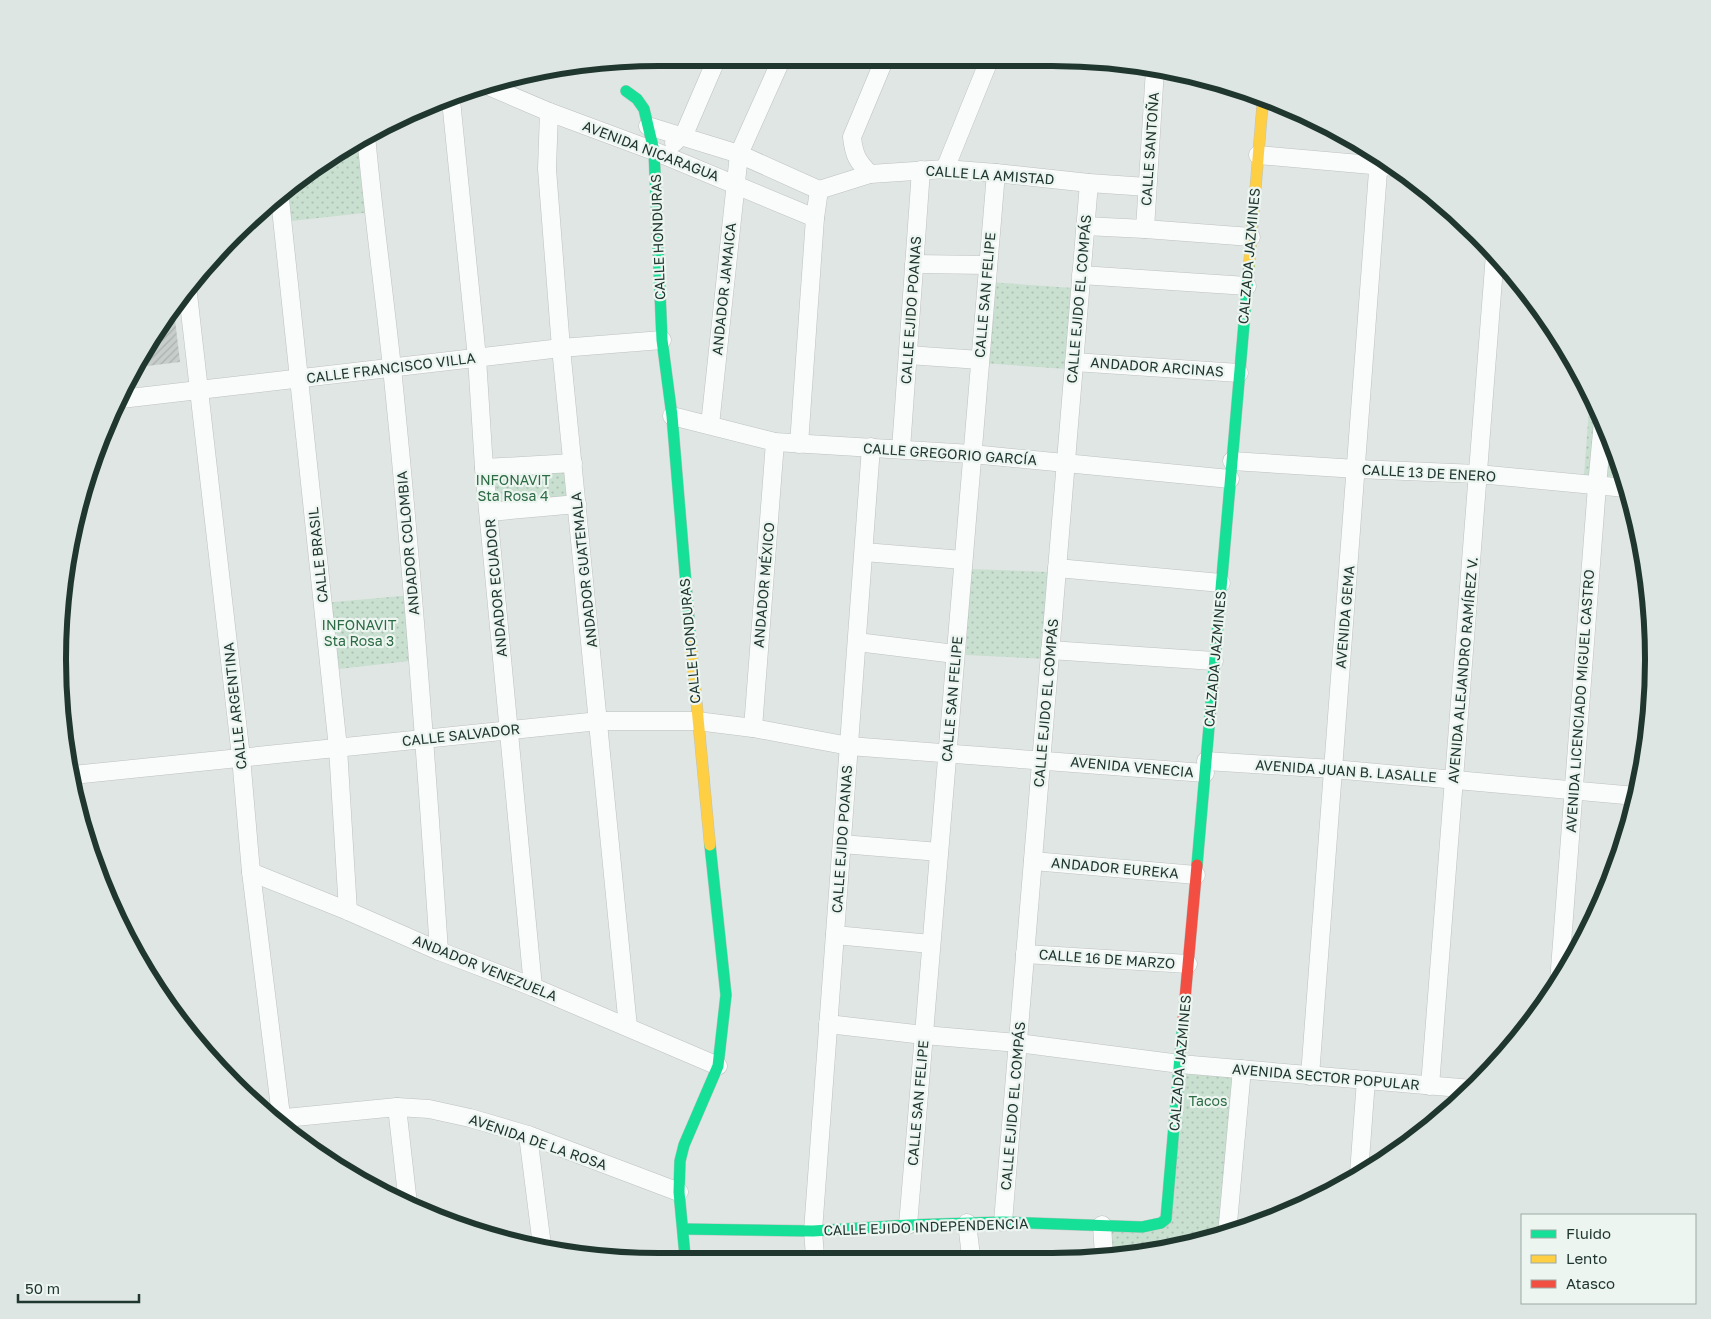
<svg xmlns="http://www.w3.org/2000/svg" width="1711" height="1319" viewBox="0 0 1711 1319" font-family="'Golos Text',sans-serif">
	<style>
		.park { fill: url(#park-dots) }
		.building { fill: url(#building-hatch) }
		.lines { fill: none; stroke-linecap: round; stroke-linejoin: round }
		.street-casing { stroke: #bdc2c0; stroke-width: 19 }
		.fast-casing { stroke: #bcc3c0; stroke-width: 12 }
		.slow-casing { stroke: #bcc3c0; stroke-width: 12 }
		.jam-casing { stroke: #bcc3c0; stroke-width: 12 }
		.street { stroke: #fafbfb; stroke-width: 18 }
		.fast { stroke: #16e098; stroke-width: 11 }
		.slow { stroke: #ffcf43; stroke-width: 11 }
		.jam { stroke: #f24e42; stroke-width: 11 }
		.labels { text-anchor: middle; stroke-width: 4.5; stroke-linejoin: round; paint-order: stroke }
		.street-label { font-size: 14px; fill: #203730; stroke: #edf5f1 }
		.park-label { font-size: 14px; fill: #2d6b44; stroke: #edf5f1 }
		.rim { fill: none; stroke: #203730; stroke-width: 6 }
	</style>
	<defs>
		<pattern id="park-dots" width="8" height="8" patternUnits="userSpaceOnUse" patternTransform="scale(1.25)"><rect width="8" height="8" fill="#c9dfd0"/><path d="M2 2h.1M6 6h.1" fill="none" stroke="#acc0b3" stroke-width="1.8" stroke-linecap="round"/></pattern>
		<pattern id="building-hatch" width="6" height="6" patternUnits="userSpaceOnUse" patternTransform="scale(1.25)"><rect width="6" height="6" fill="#c7cdca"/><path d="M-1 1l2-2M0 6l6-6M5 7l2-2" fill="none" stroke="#abb1ae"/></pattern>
	</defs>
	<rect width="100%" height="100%" fill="#e0e6e3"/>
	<g class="park">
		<path d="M366,141L373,212L282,222L280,199L352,143Z"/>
		<path d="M988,282L1073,288L1067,369L982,363Z"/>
		<path d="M1590,396L1608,429L1622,477L1584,475Z"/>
		<path d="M573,463L577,504L489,512L484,468Z"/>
		<path d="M970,569L1050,572L1047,659L966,655Z"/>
		<path d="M412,595L418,660L330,670L323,603Z"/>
		<path d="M1185,1069L1236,1075L1219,1236L1130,1256H1107L1104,1227L1161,1226Z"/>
	</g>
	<path class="building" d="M174,311L180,362L139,367L138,359Z"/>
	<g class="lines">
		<defs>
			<g id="street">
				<path d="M486,85L549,112L654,151L815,218"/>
				<path d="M451,100L477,358L484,468L533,987"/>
				<path d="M549,112L547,169L561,348L628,1027"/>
				<path d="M648,126L739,154L819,190"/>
				<path d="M366,135C373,213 384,291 392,368C412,562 426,757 439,951"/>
				<path d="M674,143L686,130L717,58"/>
				<path d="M1258,155L1394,167"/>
				<path d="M945,169L990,58"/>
				<path d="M870,174C857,161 854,155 852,137L885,58"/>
				<path d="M819,190L870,174L945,169L996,173L1089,183L1147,187"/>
				<path d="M280,199L338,748L348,911"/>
				<path d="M1085,226L1145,229L1251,237"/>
				<path d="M1145,229L1155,69"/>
				<path d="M914,264L988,265"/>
				<path d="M1081,275L1247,286"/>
				<path d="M188,294L241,757L251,872L282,1124"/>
				<path d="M908,355L980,360"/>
				<path d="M1074,362L1239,373"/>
				<path d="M121,399L561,348L662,340"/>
				<path d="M672,416L775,442L972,454L1230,479"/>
				<path d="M710,425L739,154L782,58"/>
				<path d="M799,444L815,218L819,190"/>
				<path d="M901,449L921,170"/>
				<path d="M1232,461L1357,469L1478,474L1626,488"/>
				<path d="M484,468L573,463"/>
				<path d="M489,512L577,504"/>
				<path d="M864,552L963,560"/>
				<path d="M1057,568L1221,583"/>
				<path d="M857,642L955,654"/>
				<path d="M1050,650L1214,661"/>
				<path d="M753,728L775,442"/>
				<path d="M1206,761L1333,769L1636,796"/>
				<path d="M73,775L599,721H697L753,728L849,746L1205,773"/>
				<path d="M842,844L939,852"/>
				<path d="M1033,861L1196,875"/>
				<path d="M251,872L348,911L439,951L533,987L718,1066"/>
				<path d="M835,935L931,944"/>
				<path d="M1025,954L1188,964"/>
				<path d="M1559,982L1597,486L1603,421"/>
				<path d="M828,1024L924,1035L1018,1043L1180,1064L1472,1089"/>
				<path d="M1310,1076L1379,158"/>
				<path d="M1430,1086L1495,254"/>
				<path d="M397,1107L408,1204"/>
				<path d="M275,1119L397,1107L429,1109L470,1118L528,1135L679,1192"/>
				<path d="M528,1135L542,1246"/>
				<path d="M1359,1173L1366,1080"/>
				<path d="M1003,1222L1089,183"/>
				<path d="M967,1223L971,1256"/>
				<path d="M908,1225L996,173"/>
				<path d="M1102,1225L1104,1256"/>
				<path d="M1227,1234L1242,1069"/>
				<path d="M815,1256L813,1231L871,447"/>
			</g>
			<g id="fast">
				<path d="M626,91L637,99L644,109L654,151L662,340L672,416L691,644"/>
				<path d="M1197,865L1249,266"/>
				<path d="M683,1229L813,1231L908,1225L1003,1222L1142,1227L1161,1223L1166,1219L1183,1021"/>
				<path d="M685,1256L679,1192L680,1161L684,1145L718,1066L726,995L710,845"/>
			</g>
			<g id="slow">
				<path d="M1249,266L1263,99"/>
				<path d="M691,644L710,845"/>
			</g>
			<path id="jam" d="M1183,1021L1197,865"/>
		</defs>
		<use href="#street" class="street-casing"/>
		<use href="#fast" class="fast-casing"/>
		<use href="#slow" class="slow-casing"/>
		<use href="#jam" class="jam-casing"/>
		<use href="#street" class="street"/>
		<use href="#fast" class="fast"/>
		<use href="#slow" class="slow"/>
		<use href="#jam" class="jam"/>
	</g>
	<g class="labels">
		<g class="street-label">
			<text transform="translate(1150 149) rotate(-86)" y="5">CALLE SANTOÑA</text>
			<text transform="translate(651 151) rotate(21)" y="5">AVENIDA NICARAGUA</text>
			<text transform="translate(990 175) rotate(4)" y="5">CALLE LA AMISTAD</text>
			<text transform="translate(658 237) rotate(-92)" y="5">CALLE HONDURAS</text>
			<text transform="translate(1249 256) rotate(-85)" y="5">CALZADA JAZMINES</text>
			<text transform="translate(724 289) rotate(-84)" y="5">ANDADOR JAMAICA</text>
			<text transform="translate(985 295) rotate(-85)" y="5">CALLE SAN FELIPE</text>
			<text transform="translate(1079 299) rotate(-85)" y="5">CALLE EJIDO EL COMPÁS</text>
			<text transform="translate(911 310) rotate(-86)" y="5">CALLE EJIDO POANAS</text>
			<text transform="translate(1157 367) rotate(4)" y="5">ANDADOR ARCINAS</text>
			<text transform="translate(391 368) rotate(-7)" y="5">CALLE FRANCISCO VILLA</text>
			<text transform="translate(950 454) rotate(4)" y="5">CALLE GREGORIO GARCÍA</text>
			<text transform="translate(1429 473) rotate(3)" y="5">CALLE 13 DE ENERO</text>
			<text transform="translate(408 543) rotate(-95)" y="5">ANDADOR COLOMBIA</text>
			<text transform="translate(318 555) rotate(-96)" y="5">CALLE BRASIL</text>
			<text transform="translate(584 570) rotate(-96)" y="5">ANDADOR GUATEMALA</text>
			<text transform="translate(764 585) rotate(-85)" y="5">ANDADOR MÉXICO</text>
			<text transform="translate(496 588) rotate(-95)" y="5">ANDADOR ECUADOR</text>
			<text transform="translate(1345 617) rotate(-85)" y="5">AVENIDA GEMA</text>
			<text transform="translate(690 641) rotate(-95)" y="5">CALLE HONDURAS</text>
			<text transform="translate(1215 659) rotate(-85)" y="5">CALZADA JAZMINES</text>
			<text transform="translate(1463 670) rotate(-85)" y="5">AVENIDA ALEJANDRO RAMÍREZ V.</text>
			<text transform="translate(952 699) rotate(-85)" y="5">CALLE SAN FELIPE</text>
			<text transform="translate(1580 701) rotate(-86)" y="5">AVENIDA LICENCIADO MIGUEL CASTRO</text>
			<text transform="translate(1046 703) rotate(-85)" y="5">CALLE EJIDO EL COMPÁS</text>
			<text transform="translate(235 706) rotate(-96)" y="5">CALLE ARGENTINA</text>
			<text transform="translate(461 735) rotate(-6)" y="5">CALLE SALVADOR</text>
			<text transform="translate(1132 767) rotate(5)" y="5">AVENIDA VENECIA</text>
			<text transform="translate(1346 771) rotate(4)" y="5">AVENIDA JUAN B. LASALLE</text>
			<text transform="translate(842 839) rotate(-86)" y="5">CALLE EJIDO POANAS</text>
			<text transform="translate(1115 868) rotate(5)" y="5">ANDADOR EUREKA</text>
			<text transform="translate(1107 959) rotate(4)" y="5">CALLE 16 DE MARZO</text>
			<text transform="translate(485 968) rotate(22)" y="5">ANDADOR VENEZUELA</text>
			<text transform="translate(1180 1063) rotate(-85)" y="5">CALZADA JAZMINES</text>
			<text transform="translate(1326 1077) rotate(5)" y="5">AVENIDA SECTOR POPULAR</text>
			<text transform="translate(918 1103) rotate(-85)" y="5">CALLE SAN FELIPE</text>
			<text transform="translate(1013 1106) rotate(-85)" y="5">CALLE EJIDO EL COMPÁS</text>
			<text transform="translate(538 1142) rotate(19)" y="5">AVENIDA DE LA ROSA</text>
			<text transform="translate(926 1227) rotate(-2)" y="5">CALLE EJIDO INDEPENDENCIA</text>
		</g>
		<g class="park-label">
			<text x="513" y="485">INFONAVIT<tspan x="513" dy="16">Sta Rosa 4</tspan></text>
			<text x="359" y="630">INFONAVIT<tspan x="359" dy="16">Sta Rosa 3</tspan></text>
			<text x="1208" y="1106">Tacos</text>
		</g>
	</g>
	<path d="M0 0H1711V1319H0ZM659 66H1052A593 593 0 0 1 1645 659V660A593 593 0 0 1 1052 1253H659A593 593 0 0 1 66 660V659A593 593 0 0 1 659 66Z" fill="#dde6e2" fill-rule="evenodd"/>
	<path class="rim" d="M659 66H1052A593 593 0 0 1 1645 659V660A593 593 0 0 1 1052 1253H659A593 593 0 0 1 66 660V659A593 593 0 0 1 659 66Z"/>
	<rect x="1521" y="1214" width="175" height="90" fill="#edf5f1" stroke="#9ba9a4"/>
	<rect x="1531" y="1230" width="25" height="8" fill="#16e098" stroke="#9ba9a4"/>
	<text x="1566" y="1239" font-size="15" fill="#203730">Fluido</text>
	<rect x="1531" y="1255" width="25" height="8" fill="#ffcf43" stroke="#9ba9a4"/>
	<text x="1566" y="1264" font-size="15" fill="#203730">Lento</text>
	<rect x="1531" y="1280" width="25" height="8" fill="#f24e42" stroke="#9ba9a4"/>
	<text x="1566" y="1289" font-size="15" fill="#203730">Atasco</text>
	<path d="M18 1294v8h121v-8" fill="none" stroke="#203730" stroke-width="2.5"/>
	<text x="25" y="1294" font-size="15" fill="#203730" stroke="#edf5f1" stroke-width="4" paint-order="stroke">50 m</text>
</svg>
